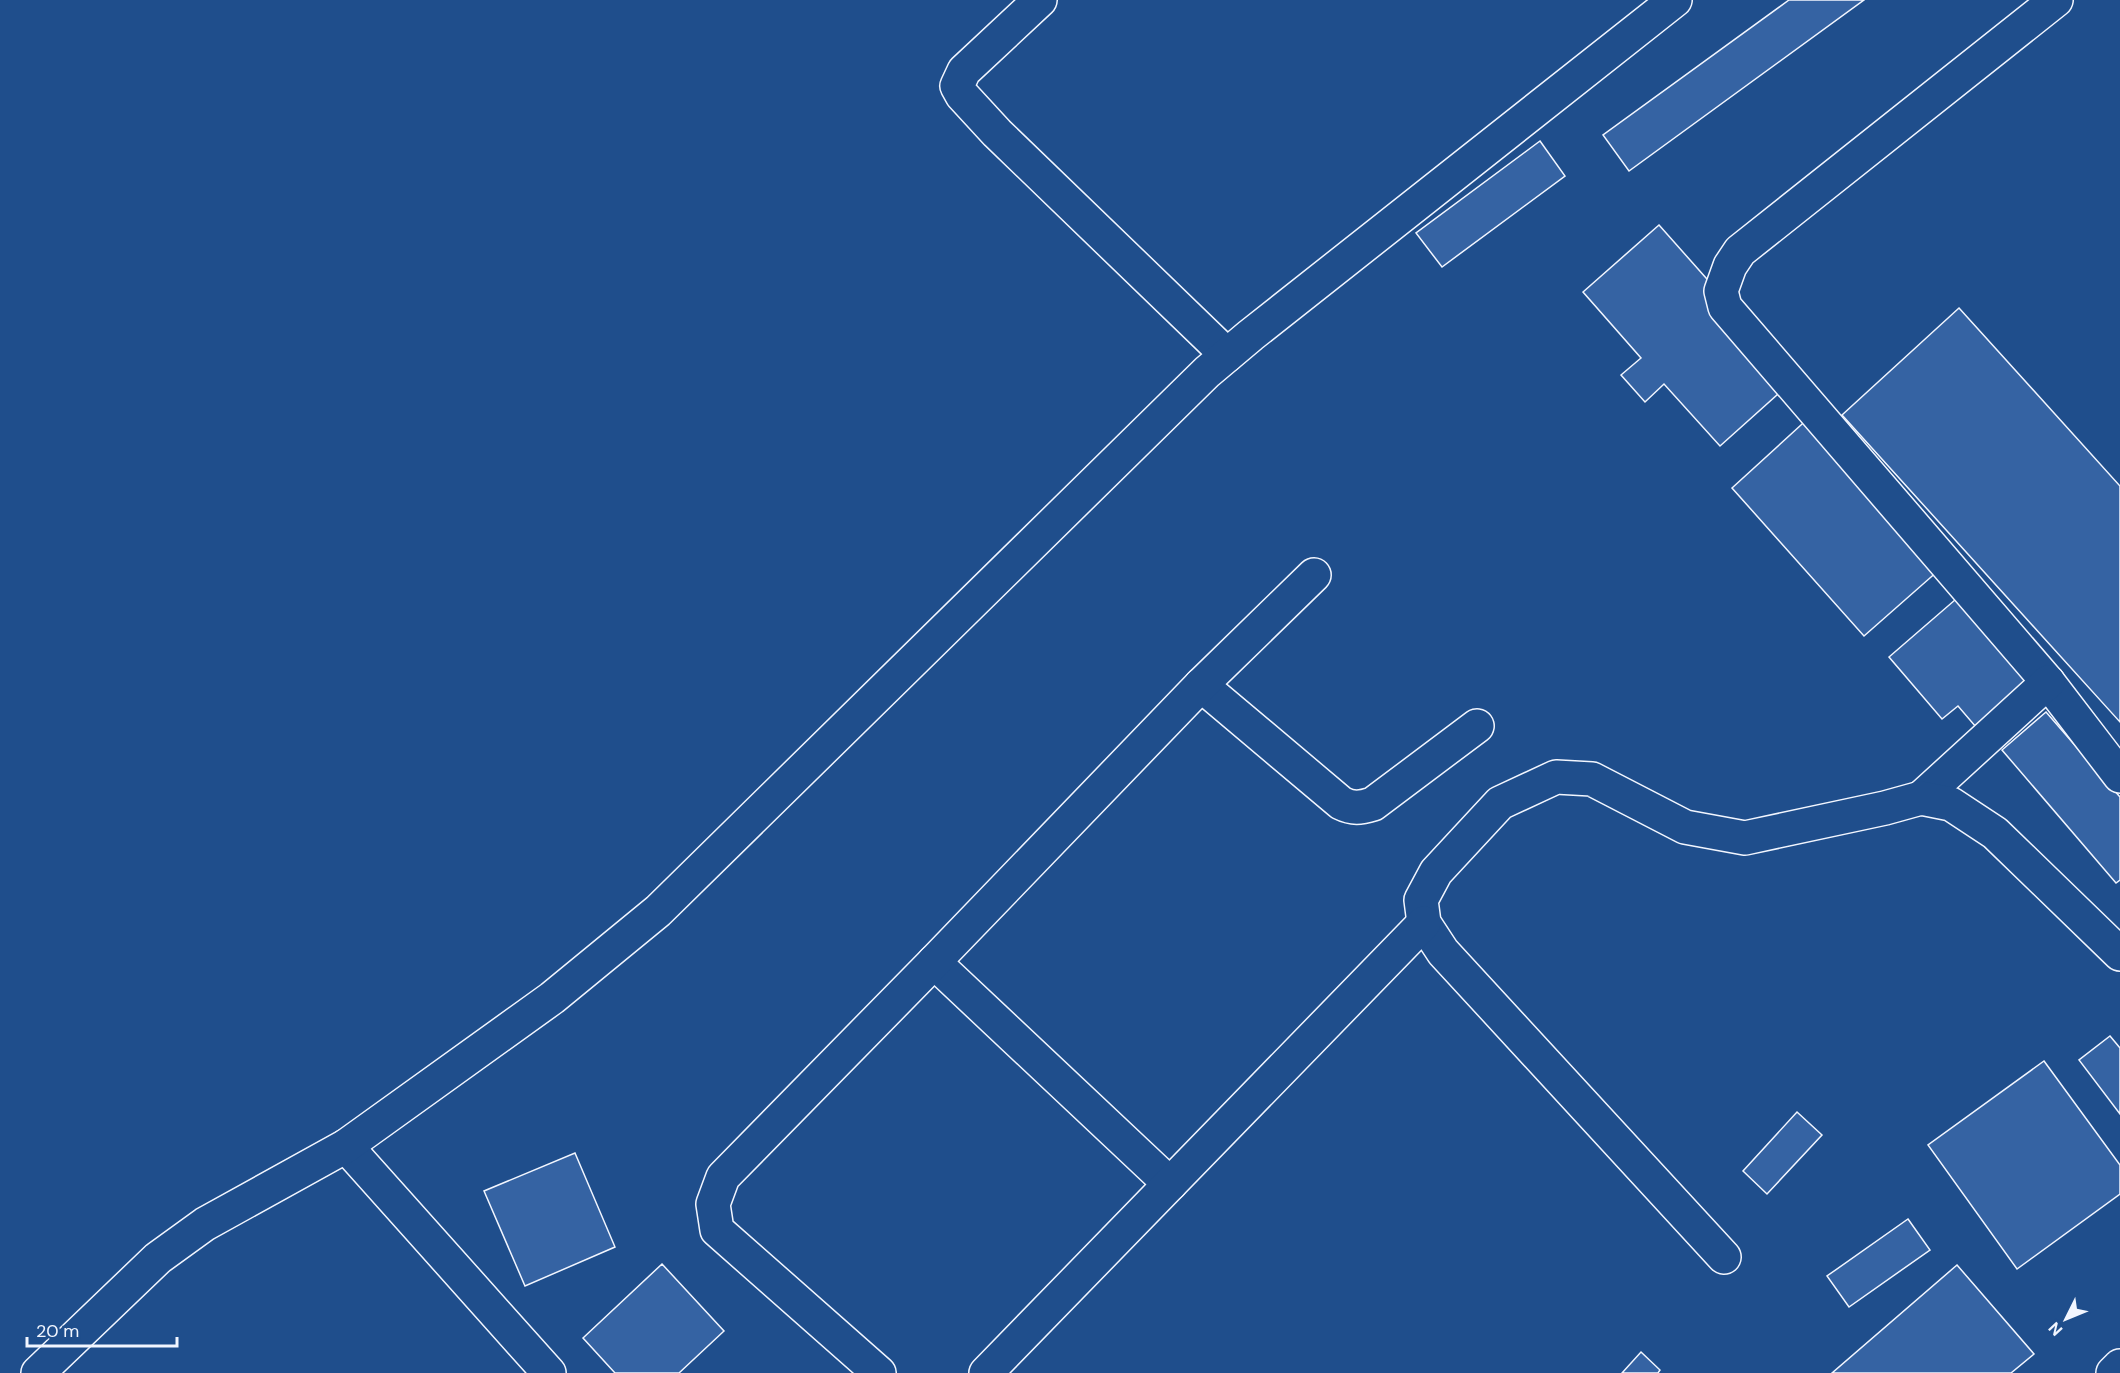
<svg xmlns="http://www.w3.org/2000/svg" width="2120" height="1373" viewBox="0 0 2120 1373" font-family="'DM Sans',sans-serif">
	<style>
		.building { fill: #3563a3; stroke: #f2f6ff; stroke-width: 1.5 }
		.lines { fill: none; stroke-linecap: round; stroke-linejoin: round }
		.minor-casing { stroke: #f2f6ff; stroke-width: 36 }
		.major-casing { stroke: #f2f6ff; stroke-width: 36 }
		.minor { stroke: #1f4e8c; stroke-width: 33 }
		.major { stroke: #1f4e8c; stroke-width: 33 }
	</style>
	<rect width="100%" height="100%" fill="#1f4e8c"/>
	<g class="building">
		<path d="M1789,0H1864L1629,171L1603,135Z"/>
		<path d="M1540,141L1565,176L1442,267L1416,233Z"/>
		<path d="M1659,225L1722,296L1786,387L1720,446L1664,384L1645,402L1621,375L1641,358L1583,292Z"/>
		<path d="M1959,308L2120,486V722L1842,415Z"/>
		<path d="M1813,414L1939,570L1864,636L1732,488Z"/>
		<path d="M1963,593L2010,662L2028,684L1976,727L1958,706L1942,719L1889,657Z"/>
		<path d="M2046,712L2120,797V880L2116,883L2002,750Z"/>
		<path d="M2110,1036L2120,1048V1114L2079,1060Z"/>
		<path d="M2044,1061L2120,1165V1194L2017,1269L1928,1145Z"/>
		<path d="M1797,1112L1822,1135L1767,1194L1743,1171Z"/>
		<path d="M575,1153L615,1247L525,1286L484,1191Z"/>
		<path d="M1908,1219L1930,1250L1849,1307L1827,1276Z"/>
		<path d="M662,1264L724,1331L679,1373H615L583,1338Z"/>
		<path d="M1957,1265L2034,1354L2011,1373H1832Z"/>
		<path d="M1641,1352L1660,1370L1658,1373H1622Z"/>
	</g>
	<g class="lines">
		<defs>
			<g id="minor">
				<path d="M1040,0L964,71L957,86L962,95L997,133L1227,355"/>
				<path d="M2056,0L1740,251L1730,266L1721,291L1725,307L2048,682L2120,776"/>
				<path d="M1201,685L1341,803C1353,809 1360,808 1373,804L1477,726"/>
				<path d="M1921,798L2048,682"/>
				<path d="M934,962L1170,1184"/>
				<path d="M346,1146L549,1373"/>
				<path d="M1724,1257L1443,952L1424,923L1421,900L1436,872L1500,803L1556,777L1592,779L1685,827L1745,838L1885,808L1921,798L1951,804L1995,833L2120,954"/>
				<path d="M38,1373L158,1258L205,1224L346,1146L552,998L658,911L1207,372L1251,335L1675,0"/>
				<path d="M879,1373L717,1230L713,1204L723,1177L934,962L1201,685L1314,575"/>
				<path d="M986,1373L1424,923"/>
			</g>
			<path id="major" d="M2113,1373L2120,1366"/>
		</defs>
		<use href="#minor" class="minor-casing"/>
		<use href="#major" class="major-casing"/>
		<use href="#minor" class="minor"/>
		<use href="#major" class="major"/>
	</g>
	<g transform="translate(2066 1319) rotate(227)" stroke="#1f4e8c" stroke-width="4.5" paint-order="stroke">
	<path d="M0-4.5L10 22L0 15L-10 22Z" fill="#f2f6ff"/>
	<text y="-9" font-size="16" font-weight="bold" text-anchor="middle" fill="#f2f6ff">N</text>
	</g>
	<path d="M27 1337v9h150v-9" fill="none" stroke="#f2f6ff" stroke-width="3"/>
	<text x="36" y="1337" font-size="18" fill="#f2f6ff" stroke="#1f4e8c" stroke-width="4.5" paint-order="stroke">20 m</text>
</svg>
